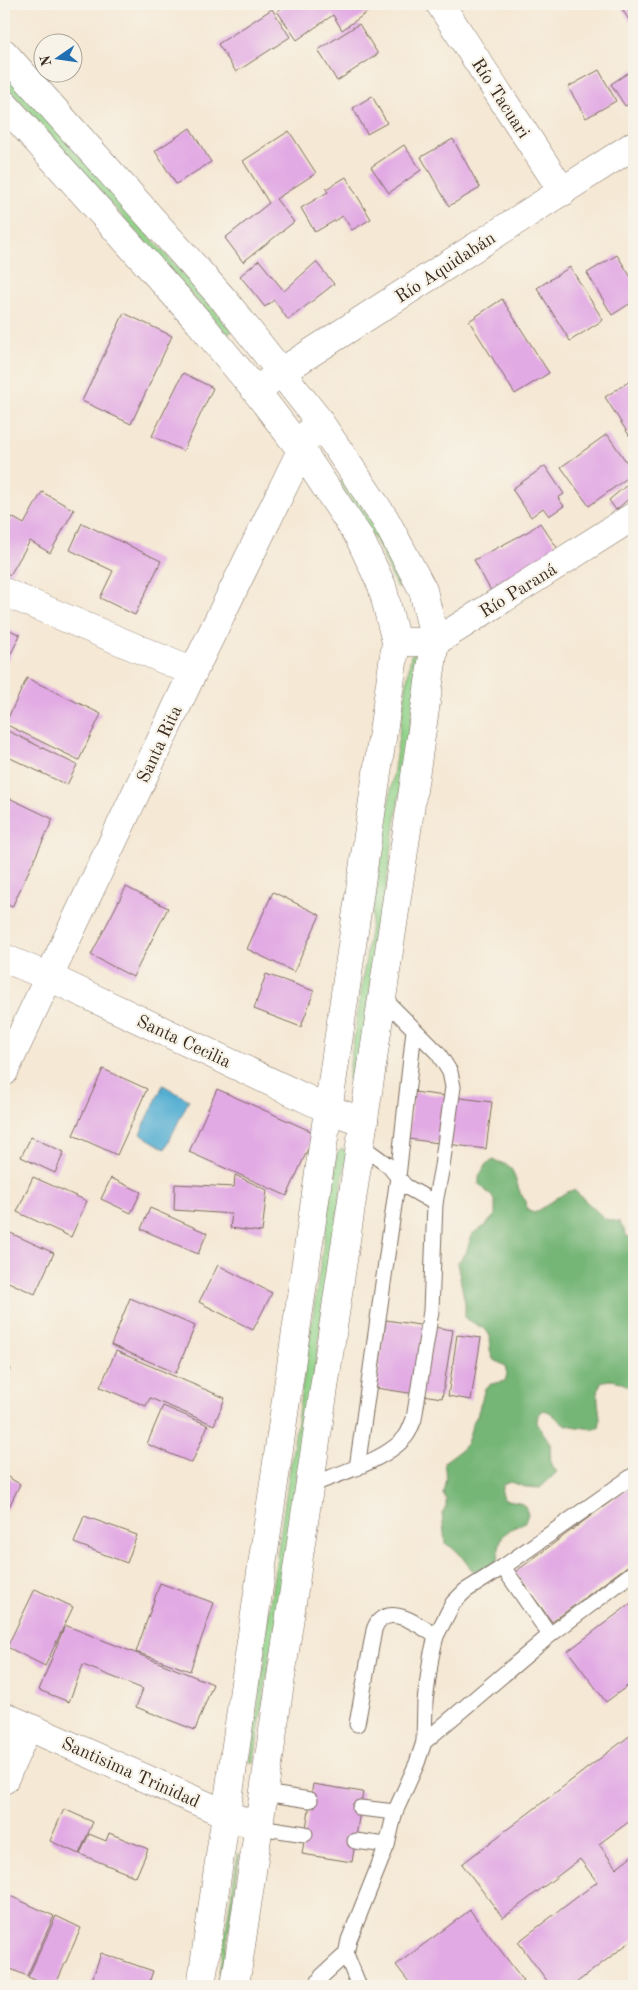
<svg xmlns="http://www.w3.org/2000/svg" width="638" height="1990" viewBox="0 0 638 1990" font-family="'Old Standard TT',serif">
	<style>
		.green { fill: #91d38a; stroke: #667e54 }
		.forest { fill: #74b576; stroke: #58704a }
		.water { fill: #55afd3; stroke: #486c78 }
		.building { fill: #e2aae4 }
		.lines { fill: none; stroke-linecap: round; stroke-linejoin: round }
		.service-casing { stroke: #7c6c5e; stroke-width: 17 }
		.minor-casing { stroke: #7c6c5e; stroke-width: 29 }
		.secondary-casing { stroke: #7c6c5e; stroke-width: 29 }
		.service { stroke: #fff; stroke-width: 15 }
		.minor { stroke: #fff; stroke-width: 28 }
		.secondary { stroke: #fff; stroke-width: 28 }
		.labels { text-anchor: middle; stroke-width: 4.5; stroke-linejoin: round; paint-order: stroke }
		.street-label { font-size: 18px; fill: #3b2a1e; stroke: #f7f3e8 }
	</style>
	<rect width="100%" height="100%" fill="#f7f3e8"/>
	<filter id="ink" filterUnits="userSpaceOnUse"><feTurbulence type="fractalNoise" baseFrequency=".02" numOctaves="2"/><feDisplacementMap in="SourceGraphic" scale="10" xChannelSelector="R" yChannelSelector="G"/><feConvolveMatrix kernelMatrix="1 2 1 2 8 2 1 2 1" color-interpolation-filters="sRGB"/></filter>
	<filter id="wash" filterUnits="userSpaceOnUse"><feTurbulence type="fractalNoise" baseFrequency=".0096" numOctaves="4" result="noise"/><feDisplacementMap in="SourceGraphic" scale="20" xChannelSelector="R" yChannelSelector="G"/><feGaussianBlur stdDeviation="1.12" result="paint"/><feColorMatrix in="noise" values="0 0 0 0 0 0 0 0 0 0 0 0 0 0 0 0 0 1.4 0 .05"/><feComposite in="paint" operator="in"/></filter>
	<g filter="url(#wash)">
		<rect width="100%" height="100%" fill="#f5e8d4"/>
		<g class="green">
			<path d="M4,70L233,331L228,333L225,332L4,83Z"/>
			<path d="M347,478L405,582L403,586L400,588L396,586L379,546L340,484L341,481Z"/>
			<path d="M418,653L420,657L357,1082L351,1083L348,1078L411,655Z"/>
			<path d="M342,1149L347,1151L274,1647L271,1649L254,1762H250L266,1648L264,1643L337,1153Z"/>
			<path d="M238,1853L240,1855L221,1986H217Z"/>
		</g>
		<path class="forest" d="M494,1160L509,1166L513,1172L521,1195L526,1201L527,1210L534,1213C548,1206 560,1193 574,1190L605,1219L620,1222L627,1236L634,1240V1406L629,1387C619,1381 612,1378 601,1382C593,1398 603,1413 599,1428C592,1430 570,1426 564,1424C556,1420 555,1413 544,1410L538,1415L537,1423L550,1443L551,1465L557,1472L540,1488L525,1487L510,1482L503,1485L501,1492L503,1499L519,1502L525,1506L528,1514L525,1522C501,1535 500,1533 498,1561L486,1571L478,1573L471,1569L458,1552L445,1543L442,1513L446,1507V1500L443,1493L446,1478L444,1462L462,1449L467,1443L473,1422L477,1416L485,1388L491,1384L505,1381L507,1374L505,1366L493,1359L490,1351V1336L486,1330L465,1318V1303L457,1263L466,1253L472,1234L485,1226L495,1215V1200L479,1184V1176L487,1163Z"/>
		<path class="water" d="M163,1085L189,1100L165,1149L140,1134Z"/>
		<g id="blocks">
			<g class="building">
				<path d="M288,4H374L376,6L342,30L333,15L297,40L277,11Z"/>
				<path d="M619,4H634V28Z"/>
				<path d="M272,9L290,37L236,72L218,44Z"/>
				<path d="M359,24L378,54L337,81L318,50Z"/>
				<path d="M634,69V101L625,106L611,84Z"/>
				<path d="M599,70L616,101L586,118L568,87Z"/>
				<path d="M372,96L387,123L367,134L353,108Z"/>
				<path d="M190,128L211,162L176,184L155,151Z"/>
				<path d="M289,131L316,173L276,199L294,222L243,262L225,238L269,203L243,161Z"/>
				<path d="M453,139L480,188L449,206L421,157Z"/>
				<path d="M404,145L421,170L389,193L371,167Z"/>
				<path d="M346,177L371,219L352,230L343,216L315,232L301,208L328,192L326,189Z"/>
				<path d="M617,255L634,282V301L612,315L587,273Z"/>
				<path d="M259,260L284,291L316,262L334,284L288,320L274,300L265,307L240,276Z"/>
				<path d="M570,267L603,320L570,341L537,288Z"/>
				<path d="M502,299L549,373L515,394L469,321Z"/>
				<path d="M124,313L172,336L131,424L82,401Z"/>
				<path d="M183,373L213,388L183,451L152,436Z"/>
				<path d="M633,379L634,381V443L605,397Z"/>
				<path d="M607,434L634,473L589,506L561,467Z"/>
				<path d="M545,466L564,494L558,498L564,506L549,516L543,508L531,517L512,489Z"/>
				<path d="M634,479V494L616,510L609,500Z"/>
				<path d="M42,492L74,510L50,553L30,541L10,575L4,571V531L12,517L24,524Z"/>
				<path d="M82,523L161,561L135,615L100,598L113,571L70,550Z"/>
				<path d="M540,523L558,549L491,591L474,560L529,531Z"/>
				<path d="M4,627L20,635L8,660L4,658Z"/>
				<path d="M27,678L101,714L79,760L5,724Z"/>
				<path d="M6,730L77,765L67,785L4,755V735Z"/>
				<path d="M9,798L53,819L12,907L4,903V809Z"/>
				<path d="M126,887L168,908L133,977L91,955Z"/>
				<path d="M273,892L320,915L294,972L247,949Z"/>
				<path d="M266,974L314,991L301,1027L254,1009Z"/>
				<path d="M103,1069L147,1089L117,1155L73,1135Z"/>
				<path d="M217,1089L315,1133L287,1196L189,1152Z"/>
				<path d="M414,1092L492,1102L486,1149L408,1139Z"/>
				<path d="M31,1137L64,1152L55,1173L21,1157Z"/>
				<path d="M235,1175L267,1190L262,1232L230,1228L232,1214L174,1210L175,1184L234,1187Z"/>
				<path d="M33,1177L87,1201L71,1237L17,1212Z"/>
				<path d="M111,1178L141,1192L131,1213L101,1199Z"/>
				<path d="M150,1208L207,1233L198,1254L141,1229Z"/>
				<path d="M4,1230L54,1253L35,1294L4,1280Z"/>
				<path d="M218,1265L272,1293L253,1330L199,1302Z"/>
				<path d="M130,1298L195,1326L176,1373L111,1345Z"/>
				<path d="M386,1320L453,1330L442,1398L376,1388Z"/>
				<path d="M457,1335L481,1338L471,1400L448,1396Z"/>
				<path d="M116,1351L225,1398L214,1425L150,1398L146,1406L100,1387Z"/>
				<path d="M4,1366L10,1369L4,1382Z"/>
				<path d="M163,1406L208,1425L192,1463L147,1444Z"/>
				<path d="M4,1475L20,1484L8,1509L4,1507Z"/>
				<path d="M634,1484V1561L552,1622L515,1572Z"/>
				<path d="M84,1516L137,1535L127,1563L74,1543Z"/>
				<path d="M160,1583L214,1603L190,1671L136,1652Z"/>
				<path d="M35,1589L73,1607L45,1666L7,1647Z"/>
				<path d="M634,1601V1681L606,1702L568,1651Z"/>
				<path d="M65,1625L213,1684L195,1730L136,1707L143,1689L83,1665L69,1702L39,1690Z"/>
				<path d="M632,1734L634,1737V1818L599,1844L616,1868L634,1854V1939L572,1986H551L518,1942L597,1882L580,1859L503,1918L462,1864Z"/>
				<path d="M313,1784L363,1792L352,1862L302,1854Z"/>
				<path d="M64,1809L93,1822L79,1854L50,1841Z"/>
				<path d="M109,1833L148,1849L136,1877L80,1854L89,1834L106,1841Z"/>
				<path d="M8,1895L54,1916L27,1976L4,1966V1957L7,1951L4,1950V1905Z"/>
				<path d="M470,1910L523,1980L514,1986H437L435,1983L430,1986H412L396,1965Z"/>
				<path d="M56,1916L81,1928L55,1986H49L28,1977Z"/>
				<path d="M101,1953L153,1971L148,1986H90Z"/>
			</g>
		</g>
	</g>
	<g filter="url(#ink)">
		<use href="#blocks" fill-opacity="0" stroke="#7c6c5e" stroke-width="1"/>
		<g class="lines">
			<defs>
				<g id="service">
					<path d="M382,997L438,1053L450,1072L453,1087L442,1166L435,1203"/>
					<path d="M357,1468L398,1177L414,1030"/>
					<path d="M310,1485C336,1475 393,1458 408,1433C410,1429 412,1424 414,1419L431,1311L435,1203L405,1186L389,1166L360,1145"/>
					<path d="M550,1635L634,1572"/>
					<path d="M357,1724L374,1630C375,1627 377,1622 380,1620C395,1606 423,1628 436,1636"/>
					<path d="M424,1742L550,1635L503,1567"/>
					<path d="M264,1793L310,1800"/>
					<path d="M360,1808L395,1812L417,1763L424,1742L425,1701L431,1657L436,1636L453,1603L465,1591L503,1567L634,1475"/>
					<path d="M259,1827L305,1834"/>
					<path d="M355,1841L387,1845L349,1940L346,1954L359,1986"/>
					<path d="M387,1845L395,1812"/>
					<path d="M316,1986L322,1976L346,1954"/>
				</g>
				<g id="minor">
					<path d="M440,4L563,192"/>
					<path d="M256,391L281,372L634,145"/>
					<path d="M4,592L193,672"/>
					<path d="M396,642H435L634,516"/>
					<path d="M4,958L49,977L328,1109L364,1122"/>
					<path d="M4,1072L193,672L317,418"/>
					<path d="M4,1716L226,1814L259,1827"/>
					<path d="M4,1780L28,1727"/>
				</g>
				<g id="secondary">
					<path d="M4,53L225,301L317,418L385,519L423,590L435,642L235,1986"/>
					<path d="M4,104L199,322L256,391L301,450L359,537L382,586L396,642L201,1986"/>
				</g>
			</defs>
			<use href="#service" class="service-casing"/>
			<use href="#minor" class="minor-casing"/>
			<use href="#secondary" class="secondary-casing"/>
			<use href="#service" class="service"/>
			<use href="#minor" class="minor"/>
			<use href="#secondary" class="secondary"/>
		</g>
	</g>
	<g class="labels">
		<g class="street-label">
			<text transform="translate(501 98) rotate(57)" y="6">Río Tacuari</text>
			<text transform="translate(445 267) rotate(-33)" y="6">Río Aquidabán</text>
			<text transform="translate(518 590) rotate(-32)" y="6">Río Paraná</text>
			<text transform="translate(159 744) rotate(-65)" y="6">Santa Rita</text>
			<text transform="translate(184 1041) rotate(25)" y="6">Santa Cecilia</text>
			<text transform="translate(131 1772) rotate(24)" y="6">Santisima Trinidad</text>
		</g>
	</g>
	<rect width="638" height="1990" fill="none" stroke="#f7f3e8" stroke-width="20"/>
	<g transform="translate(58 58) rotate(257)"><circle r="24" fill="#f7f3e8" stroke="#aca397"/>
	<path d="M0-4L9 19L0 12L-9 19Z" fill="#1f6fb2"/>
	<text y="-8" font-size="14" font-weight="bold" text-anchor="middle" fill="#3b2a1e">N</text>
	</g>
</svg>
